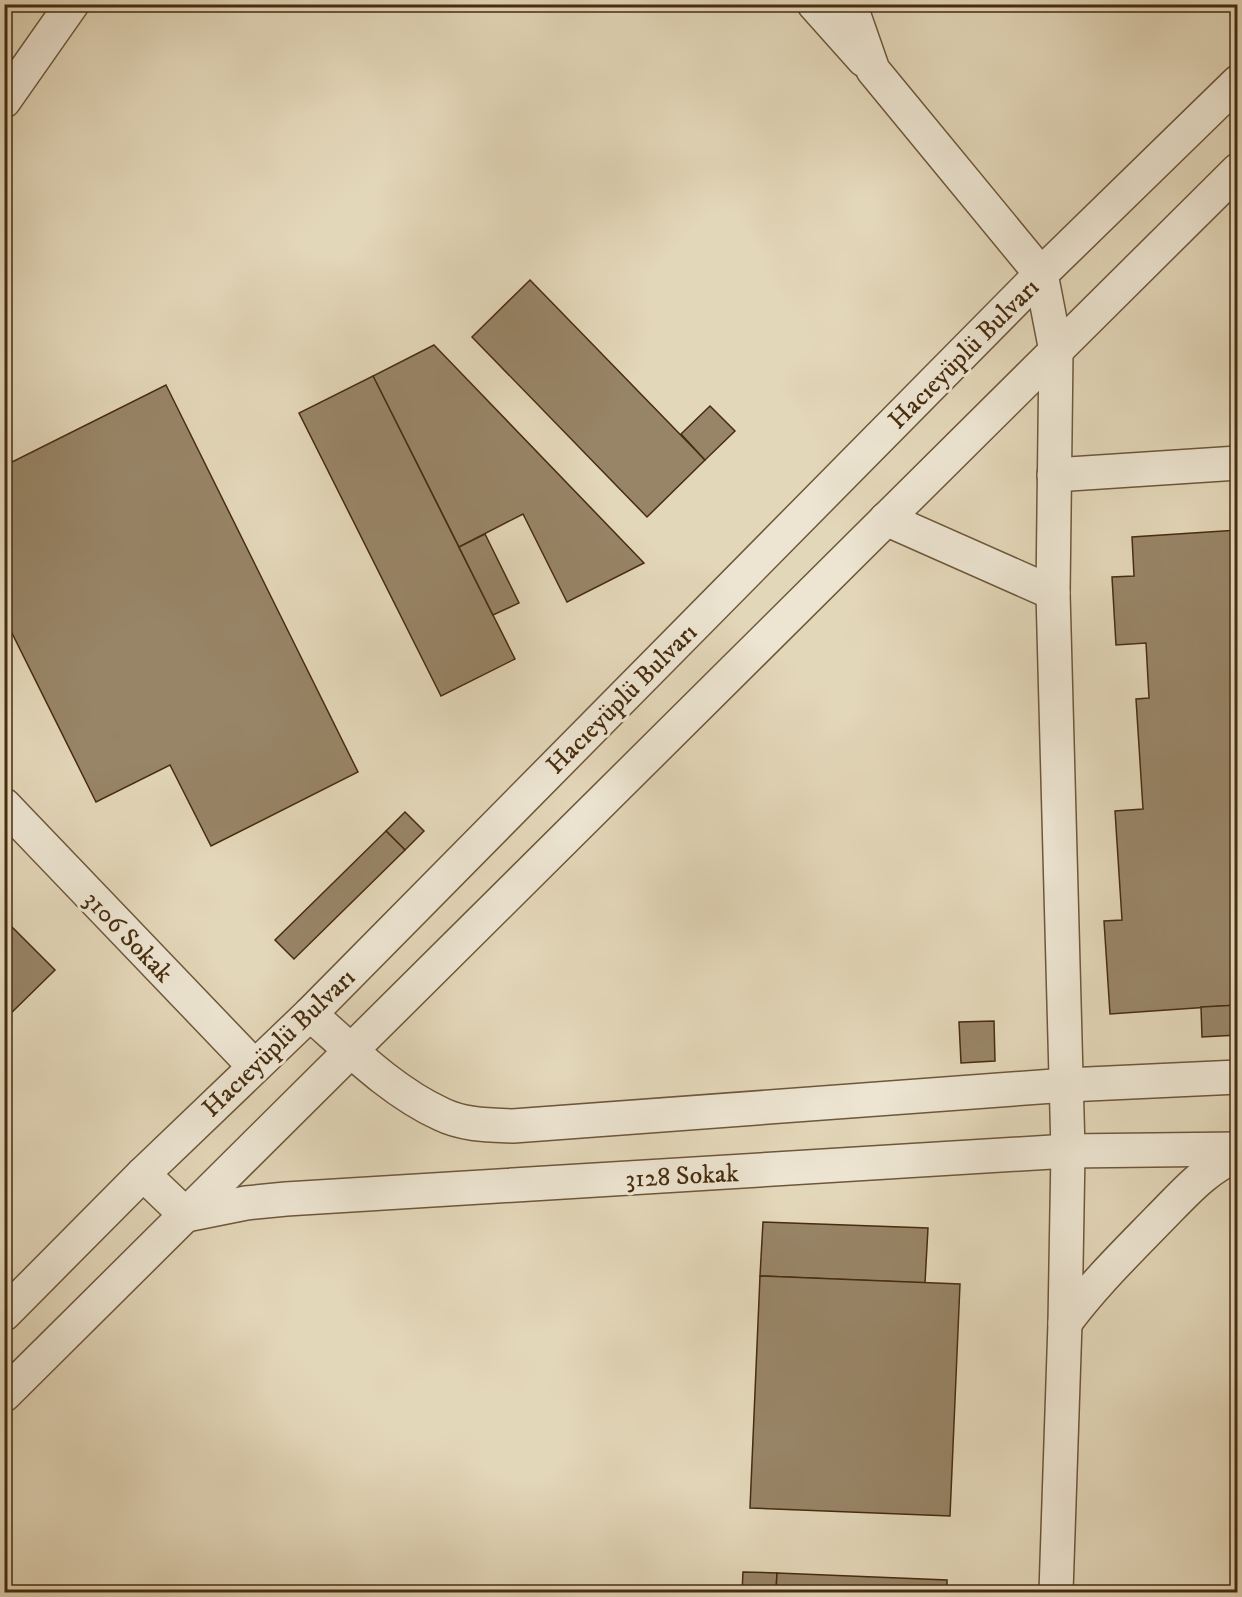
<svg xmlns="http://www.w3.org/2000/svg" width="1242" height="1597" viewBox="0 0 1242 1597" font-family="'IM FELL DW Pica',serif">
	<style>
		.building { fill: #988567; stroke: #472c0f; stroke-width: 1.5 }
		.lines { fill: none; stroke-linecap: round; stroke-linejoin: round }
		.minor-casing { stroke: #6e573a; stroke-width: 36 }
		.minor { stroke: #ede5d2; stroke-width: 33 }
		.labels { text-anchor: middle; stroke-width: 6; stroke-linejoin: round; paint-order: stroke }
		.street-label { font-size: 26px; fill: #472c0f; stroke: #ede5d2 }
	</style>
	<rect width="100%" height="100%" fill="#e3d7b9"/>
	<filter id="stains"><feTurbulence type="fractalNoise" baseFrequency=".00333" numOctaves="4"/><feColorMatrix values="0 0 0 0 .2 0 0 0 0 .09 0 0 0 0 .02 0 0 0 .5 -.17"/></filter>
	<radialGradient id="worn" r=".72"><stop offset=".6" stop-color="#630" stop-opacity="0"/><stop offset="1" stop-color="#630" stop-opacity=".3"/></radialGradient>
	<g class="building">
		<path d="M530,280L705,460L647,517L472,337Z"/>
		<path d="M434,345L644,563L567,602L523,514L459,547L373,376Z"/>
		<path d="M373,376L515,659L441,696L299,413Z"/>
		<path d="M166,385L358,772L211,846L170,765L96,802L4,617V466Z"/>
		<path d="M710,406L735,431L705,460L681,434Z"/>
		<path d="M1238,530V1005L1110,1014L1104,921L1122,920L1115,811L1143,809L1136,699L1149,698L1146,643L1116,645L1112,577L1134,576L1132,537Z"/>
		<path d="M485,534L519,603L493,615L459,547Z"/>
		<path d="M405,812L424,831L405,850L386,831Z"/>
		<path d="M386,831L405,850L294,959L275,940Z"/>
		<path d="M4,919L55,970L4,1020Z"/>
		<path d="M1238,1005V1035L1202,1037L1201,1007Z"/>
		<path d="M994,1021L995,1061L961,1063L959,1022Z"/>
		<path d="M763,1222L928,1228L925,1283L760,1276Z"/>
		<path d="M760,1276L960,1284L950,1516L750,1508Z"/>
		<path d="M743,1572L777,1573L776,1592H742Z"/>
		<path d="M777,1573L947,1580V1592H776Z"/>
	</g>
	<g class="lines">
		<defs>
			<g id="minor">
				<path d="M814,4L864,60"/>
				<path d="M850,4L873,70L1041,274L1056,351L1053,593L1068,1151L1065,1323L1056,1592"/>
				<path d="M4,101L72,4"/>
				<path d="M1054,475L1238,463"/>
				<path d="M886,519L1053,593"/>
				<path d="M4,805L254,1066"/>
				<path d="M310,1014C350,1049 391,1091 441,1114C463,1125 489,1125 513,1126L1067,1085L1238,1077"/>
				<path d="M143,1174L186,1215L246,1203L286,1199L1068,1151L1238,1149"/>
				<path d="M4,1314L143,1174L310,1014L1041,274L1238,82"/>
				<path d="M1065,1323C1093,1285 1126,1253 1159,1219C1183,1195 1205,1168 1238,1155"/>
				<path d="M4,1395L1238,170"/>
			</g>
		</defs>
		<use href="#minor" class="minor-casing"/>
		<use href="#minor" class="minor"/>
	</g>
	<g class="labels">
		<g class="street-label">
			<text transform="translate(963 353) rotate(-45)" y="9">Hacıeyüplü Bulvarı</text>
			<text transform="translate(621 698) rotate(-45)" y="9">Hacıeyüplü Bulvarı</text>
			<text transform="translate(129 936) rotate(46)" y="9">3106 Sokak</text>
			<text transform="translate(278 1042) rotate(-44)" y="9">Hacıeyüplü Bulvarı</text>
			<text transform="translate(682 1175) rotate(-3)" y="9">3128 Sokak</text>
		</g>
	</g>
	<rect width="1242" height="1597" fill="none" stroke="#e3d7b9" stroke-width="24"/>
	<rect x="6" y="6" width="1230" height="1585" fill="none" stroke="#472c0f" stroke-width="3"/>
	<rect x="12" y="12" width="1218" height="1573" fill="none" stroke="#472c0f" stroke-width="1.5"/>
	<rect width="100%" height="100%" filter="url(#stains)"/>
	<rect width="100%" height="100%" fill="url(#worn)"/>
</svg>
